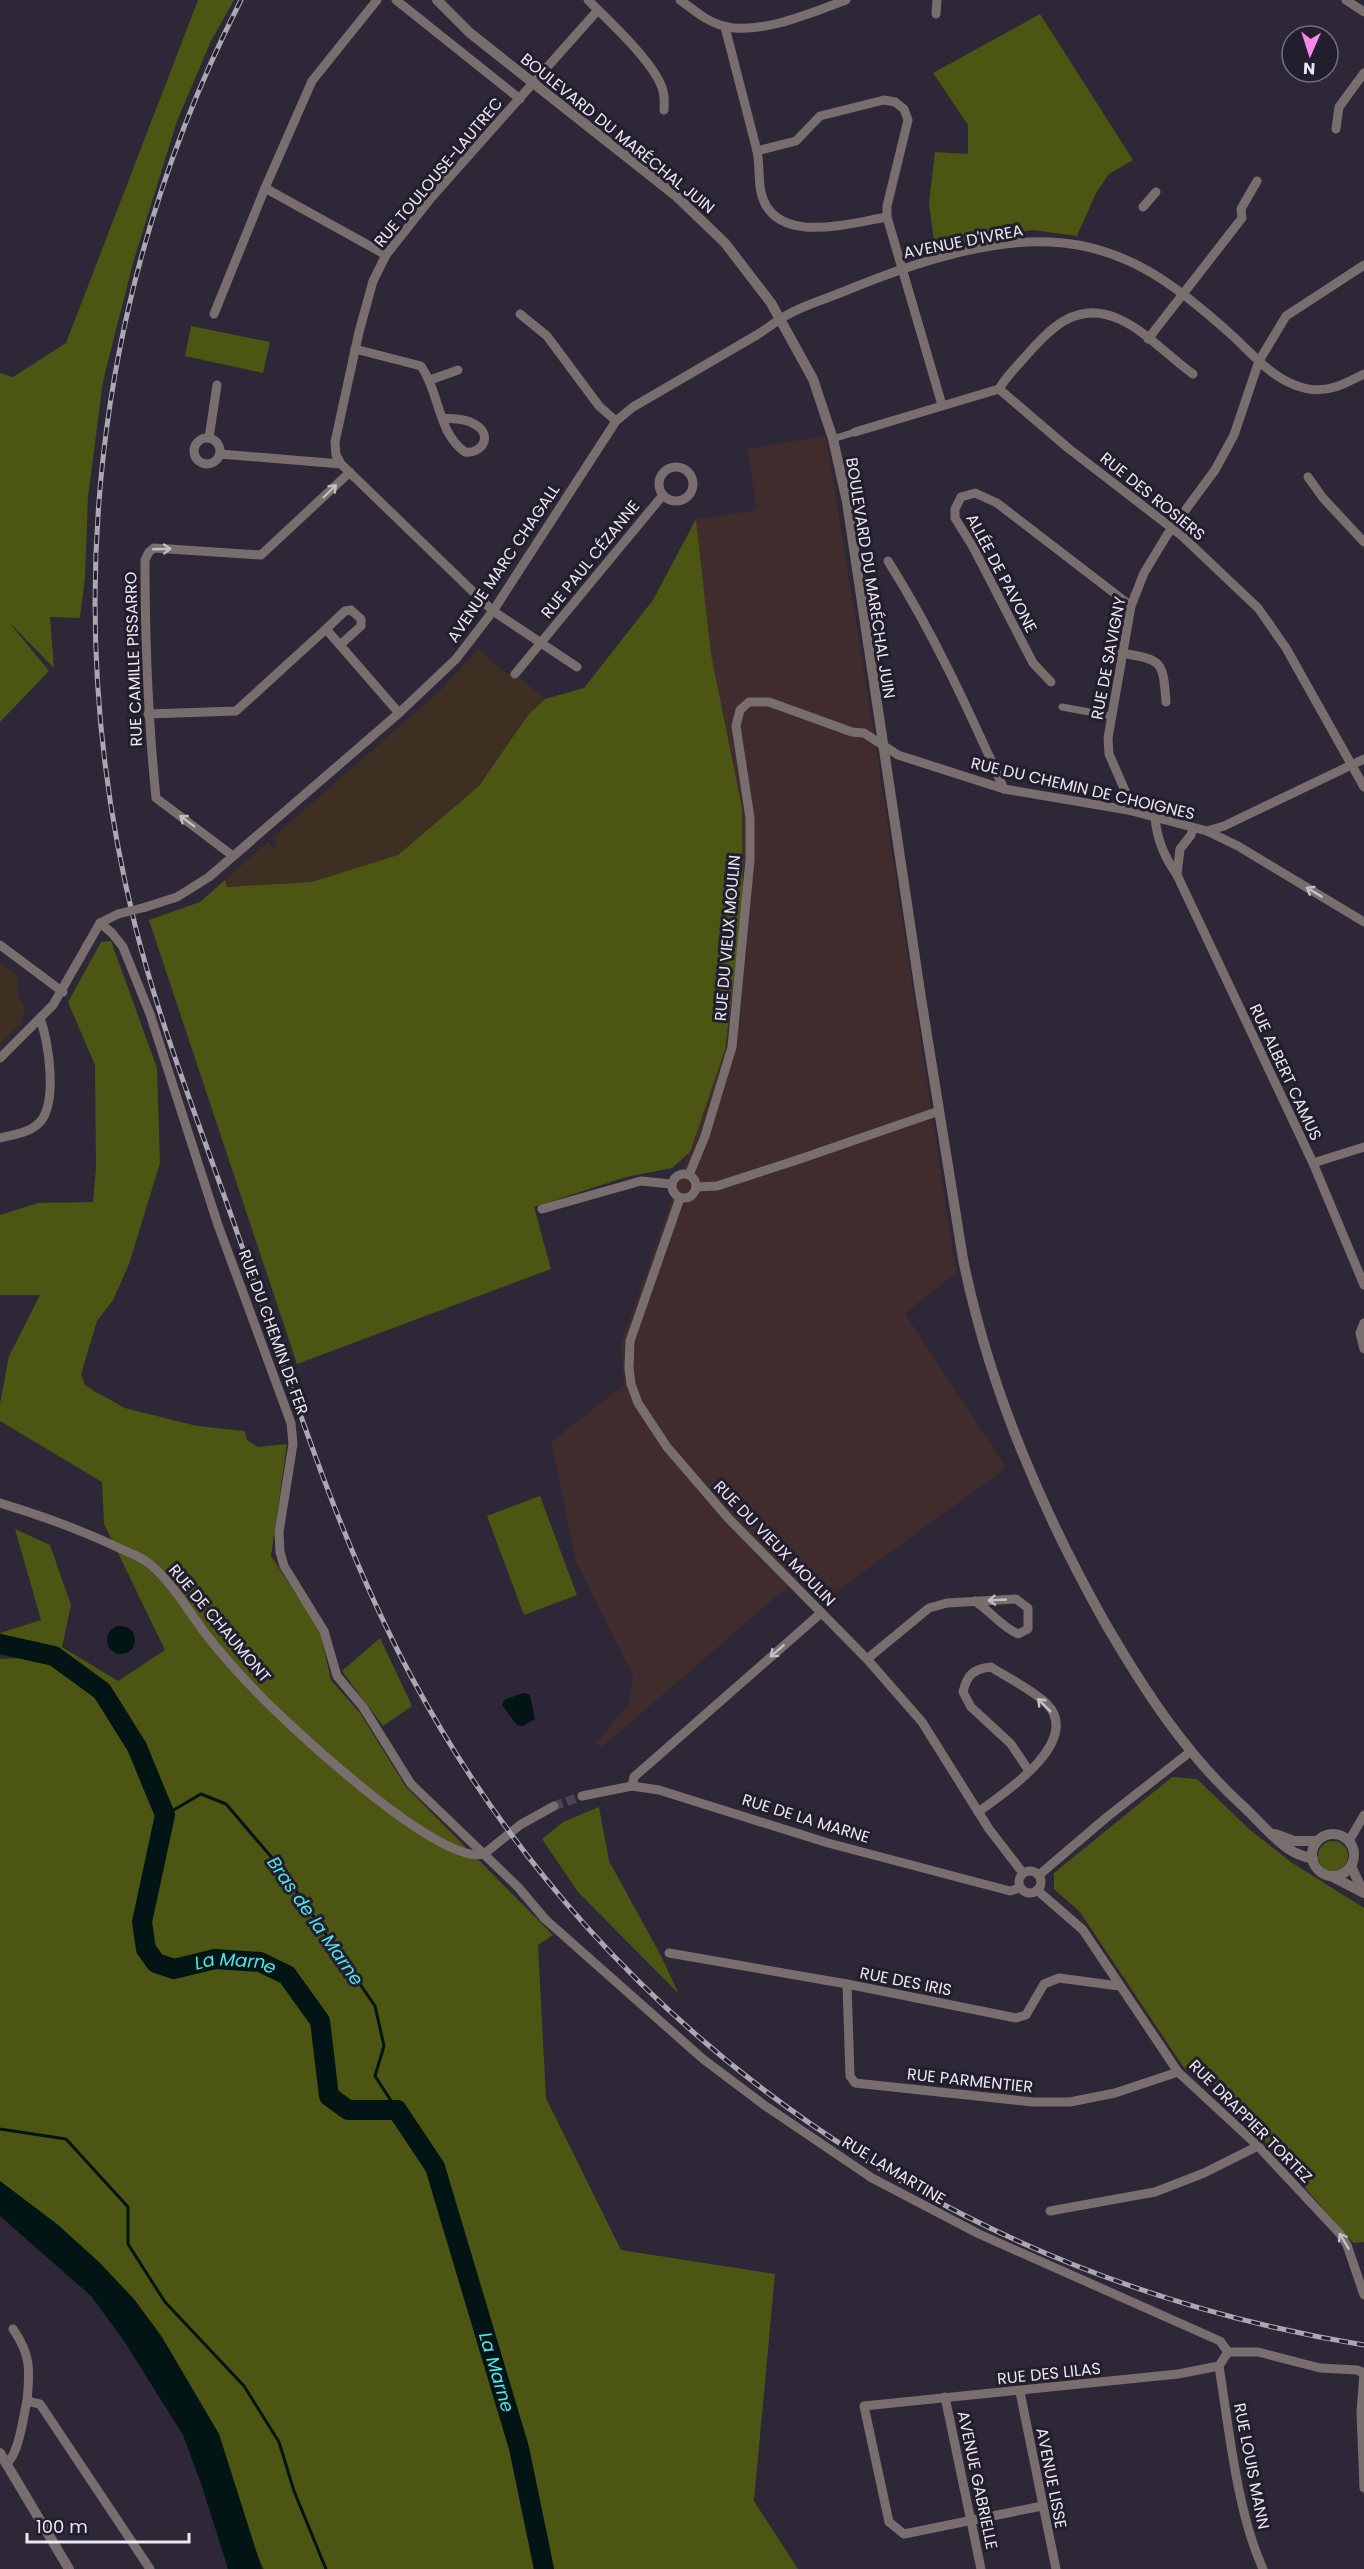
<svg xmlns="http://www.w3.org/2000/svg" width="1364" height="2569" viewBox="0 0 1364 2569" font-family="Poppins,sans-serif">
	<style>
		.commercial { fill: #3d2f22 }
		.industrial { fill: #402c2d }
		.green { fill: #4d5513 }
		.water { fill: #031414 }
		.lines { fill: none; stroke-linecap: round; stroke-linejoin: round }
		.stream { stroke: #031414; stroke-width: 3 }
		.river { stroke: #031414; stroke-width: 20 }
		.minor-tunnel { stroke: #4a4453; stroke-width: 9; stroke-dasharray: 9 4.5; stroke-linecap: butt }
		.pedestrian { stroke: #796e6e; stroke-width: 7 }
		.minor { stroke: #796e6e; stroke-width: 9 }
		.tertiary { stroke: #796e6e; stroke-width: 10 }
		.rail-casing { stroke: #aba7b3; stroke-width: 5 }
		.rail { stroke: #231e2d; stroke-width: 3; stroke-dasharray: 9; stroke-linecap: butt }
		.minor-bridge { stroke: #796e6e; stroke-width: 9 }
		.oneway { stroke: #c3bdc4 }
		.labels { text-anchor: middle; stroke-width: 6; stroke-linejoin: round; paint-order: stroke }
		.street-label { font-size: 16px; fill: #ebe8f2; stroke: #231e2d }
		.water-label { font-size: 18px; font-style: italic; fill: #4fe7e9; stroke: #231e2d }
	</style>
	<rect width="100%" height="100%" fill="#2d2737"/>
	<g class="commercial">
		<path d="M478,649L506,673L519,677L545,699L528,715L479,786L398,855L312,882L227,887L225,880L268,842L273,848L277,845L272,838L441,690Z"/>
		<path d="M0,962L18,976V997L26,1007L20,1024L0,1044Z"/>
	</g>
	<path class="industrial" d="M826,436L874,733L956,1273L905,1313L1006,1468L833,1594L807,1570L602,1747L597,1742L629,1703L633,1677L576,1561L551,1442L624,1385L621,1344L725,1050L743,906L742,808L711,654L696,519L757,510L747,449Z"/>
	<g class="green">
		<path d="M198,0H234L211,41L177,121L133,263L103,381L88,497L85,577L80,618L50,617L54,668L8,621L49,671L0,722V373L13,377L66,343Z"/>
		<path d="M1040,14L1133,160L1109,174L1096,193L1077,236L1033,230L935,248L929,203L935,152L968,154V125L933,73Z"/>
		<path d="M191,326L270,342L263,373L185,356Z"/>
		<path d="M696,519L711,654L742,808L743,906L725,1050L690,1152L672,1168L626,1177L534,1207L551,1269L297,1364L149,920L200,902L225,880L227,887L312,882L398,855L479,786L528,715L545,699L584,688L653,600Z"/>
		<path d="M111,941L157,1068L160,1163L129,1264L113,1300L97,1321L81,1374L85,1385L94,1391L125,1408L197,1426L245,1431L247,1440L258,1447L287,1444L271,1556L320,1631L331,1680L360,1713L406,1787L553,1935L538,1945L546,2098L621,2250L775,2274L754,2501L798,2569H264L205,2444L128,2333L54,2258L0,2216V1659L27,1658L0,1633L41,1620L15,1529L50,1545L71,1605L62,1647L118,1681L165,1650L104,1524L102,1482L0,1421V1404L9,1356L40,1295H0V1215L38,1203L93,1202L96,1168L95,1065L68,1002L101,942Z"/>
		<path d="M540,1496L577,1595L524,1615L487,1516Z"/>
		<path d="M380,1638L412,1706L383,1726L342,1671Z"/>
		<path d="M1172,1777L1197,1779L1250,1830L1291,1862L1364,1908V2242L1353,2243L1194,2060L1187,2071L1182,2065L1080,1912L1054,1889V1873Z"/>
		<path d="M599,1807L609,1861L660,1954L679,1994L578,1892L542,1839L563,1822Z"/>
		<circle cx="1333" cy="1856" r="15"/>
	</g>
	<g class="water">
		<circle cx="121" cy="1640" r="14"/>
		<path d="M523,1693L530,1695L535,1719L523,1726L517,1725L502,1705L504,1700Z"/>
		<path d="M0,2181L57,2224L99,2262L134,2299L162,2337L219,2434L262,2569H228L201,2483L183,2435L124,2341L91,2296L0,2216Z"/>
	</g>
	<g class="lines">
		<g class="stream">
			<path d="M165,1815L201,1794L226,1804L279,1866L375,2006L384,2046L375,2076L397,2110"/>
			<path d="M0,2129L66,2139L128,2207V2244L165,2302L244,2386L279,2442L294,2491L326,2569"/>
		</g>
		<path class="river" id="s1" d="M0,1644L54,1656L102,1691L137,1747L165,1815L142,1922L146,1949L156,1963L174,1969L215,1959L260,1962L287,1975L320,2021L329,2096L348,2110H397L435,2167L519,2448L544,2569"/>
		<path class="minor-tunnel" d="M554,1806L582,1796"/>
		<g class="pedestrian">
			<path d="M833,439L855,432"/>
			<path d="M1062,707L1111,716"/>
		</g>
		<g class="minor">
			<path d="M396,0L520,99"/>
			<path d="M588,0C608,20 657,65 663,91C665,97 664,104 664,110"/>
			<path d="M680,0C694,10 707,22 724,26C758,36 814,12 846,0"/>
			<path d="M1346,0L1364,12"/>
			<path d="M936,14L937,0"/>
			<path d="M725,27L757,151"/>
			<path d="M1336,129L1339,107L1364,73"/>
			<path d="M265,188L386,255"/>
			<path d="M1143,207L1156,192"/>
			<path d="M887,217C850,223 773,247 761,192C758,179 760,164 757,151L796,141L820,116L884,100L895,102L904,109L908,120L887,206V217L942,405"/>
			<path d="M214,314L265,188L312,81L377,0"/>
			<path d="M520,314L547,336L599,406L616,421"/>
			<path d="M1148,339L1242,218L1241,209L1257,181"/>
			<path d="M355,349L421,366C440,393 437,432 465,452C482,454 493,436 476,425C466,418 453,419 442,418"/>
			<path d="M430,380L458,370"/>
			<path d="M999,389C1006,377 1016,367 1025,357C1050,328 1077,300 1119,319C1146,331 1169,357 1193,374"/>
			<path d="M855,432L999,389L1068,448L1182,536L1258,608L1286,648L1364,787"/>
			<circle cx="207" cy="451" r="13"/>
			<path d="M209,438L217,385"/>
			<path d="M220,454L341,464"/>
			<circle cx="676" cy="484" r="17"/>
			<path d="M1308,477L1323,498L1364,542"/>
			<path d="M888,561C934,634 969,711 1004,789"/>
			<path d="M326,629L345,611L351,610L361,619V626L340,645"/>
			<path d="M1122,653C1163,660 1163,661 1166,702"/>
			<path d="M577,667L493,611L341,464L336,455L335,442L359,332L373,281L386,255L431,198L598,10"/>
			<path d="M515,674L663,495"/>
			<path d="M1051,682L1033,663L973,547L955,518V509L961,497L975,493L997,503L1131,606"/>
			<path d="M148,714L236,711L326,629L399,713"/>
			<path d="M1128,810L1130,802L1109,754L1108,738L1131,606L1144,573L1167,535L1215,470L1234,435L1259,361L1286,316L1364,265"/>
			<path d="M1155,817C1157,840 1164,856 1177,875L1313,1163L1364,1285"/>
			<path d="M1207,831L1224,826L1364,759"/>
			<path d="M233,856L156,798C148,719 145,640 145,560L149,552L154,548L261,555L350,472"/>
			<path d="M1177,875L1180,849L1191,835L1193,828"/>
			<path d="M146,907L177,897L209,877L399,713L456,659L493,611L616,421L633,407C674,383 714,360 755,336C767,329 777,320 789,314C805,305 823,300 840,293C903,267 981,239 1050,242C1127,245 1180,288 1235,338C1255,357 1275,381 1304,388C1326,394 1345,384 1364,374"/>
			<path d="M100,923L112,933L123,947L150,1014L218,1225L291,1423L293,1444L279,1532L280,1552L284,1566L324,1631L337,1676L363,1707L411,1784L518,1887L545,1919L703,2059L764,2105L872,2178L979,2234L1220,2341L1228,2352H1258L1320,2368L1357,2370L1364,2373L1361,2412L1364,2488"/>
			<path d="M0,945L63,992"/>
			<path d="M0,1058L53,1005L100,923L118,914"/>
			<path d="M0,1138C13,1135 29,1133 39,1123C58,1105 49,1041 40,1019"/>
			<path d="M1313,1163L1364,1147"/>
			<circle cx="684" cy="1186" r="12"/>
			<path d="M689,1175L705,1136L732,1047L750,860V818L736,726L740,710L749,702H769L852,732L864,733L898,755L1004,789L1128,810L1207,831L1238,846L1364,922"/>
			<path d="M696,1187L717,1186L800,1159L939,1111"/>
			<path d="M680,1198L630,1341L629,1368L631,1384L638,1403L667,1447L729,1519L867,1659L922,1722L989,1829L1023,1873"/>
			<path d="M542,1209L641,1181L671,1184"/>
			<path d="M1364,1323L1360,1333L1364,1349"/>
			<path d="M0,1503C40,1515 81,1530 119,1548C130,1553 142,1557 151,1565C172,1583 186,1607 202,1629C216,1648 233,1667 249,1684C281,1719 439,1867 484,1854"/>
			<path d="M867,1659L929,1608L947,1603L1016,1599L1028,1608V1629L1018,1634C1002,1627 990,1611 975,1601"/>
			<path d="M632,1786L634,1777L821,1613"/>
			<path d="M582,1796L632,1786L659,1790L828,1843L1010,1891L1020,1888"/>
			<path d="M978,1812C1005,1793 1084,1740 1046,1703C1031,1689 1008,1678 991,1667C973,1669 967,1675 963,1692L971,1707L1011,1744L1029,1771"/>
			<path d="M1349,1841L1364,1815"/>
			<path d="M484,1854L520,1825L554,1806"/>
			<circle cx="1030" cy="1882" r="11"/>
			<path d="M1039,1875L1107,1817L1190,1752"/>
			<path d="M1037,1890L1083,1930L1178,2072L1258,2146L1340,2234L1347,2245L1364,2295"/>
			<path d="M669,1953L847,1984L1016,2018L1026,2015L1044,1984L1059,1978L1119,1986"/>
			<path d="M847,1984L850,2076L855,2083L1033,2102H1070L1115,2093L1178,2072"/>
			<path d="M1050,2211L1155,2192L1204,2173L1258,2146"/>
			<path d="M13,2329C31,2355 30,2370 27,2401L40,2404L150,2569"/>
			<path d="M1219,2366C1229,2429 1237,2512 1263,2569"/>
			<path d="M1020,2392L1056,2569"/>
			<path d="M945,2397L981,2569"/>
			<path d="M6,2464C19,2455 23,2417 27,2401"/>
			<path d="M1042,2506L904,2534L889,2522L864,2406L1178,2374L1219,2366L1228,2352"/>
		</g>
		<g class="tertiary">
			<path d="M437,0L470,33L675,195L725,243L771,303L813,379L833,439L847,502L921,998L963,1259C989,1388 1040,1507 1104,1621C1144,1690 1186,1755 1245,1808C1257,1819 1278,1844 1292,1851C1298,1855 1306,1857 1313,1859"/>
			<path d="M1275,1834L1294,1841H1317"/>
			<circle cx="1333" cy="1855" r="21"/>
			<path d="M1351,1866L1363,1892"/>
			<path d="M1331,1876L1364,1893"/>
			<path d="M0,2453L69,2569"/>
		</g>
		<defs>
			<path id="rail" d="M241,0C94,289 57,610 135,925C161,1030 203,1133 238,1235C291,1385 337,1538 412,1678C607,2041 959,2279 1364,2345"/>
		</defs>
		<use href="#rail" class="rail-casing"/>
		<use href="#rail" class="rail"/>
		<path class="minor-bridge" d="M118,914L146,907"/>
	</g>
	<defs><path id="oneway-shaft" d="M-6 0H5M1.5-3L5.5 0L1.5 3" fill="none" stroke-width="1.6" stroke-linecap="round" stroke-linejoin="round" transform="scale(1.5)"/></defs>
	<g class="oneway">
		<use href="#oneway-shaft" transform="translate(330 491) rotate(-44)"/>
		<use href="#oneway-shaft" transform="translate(162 549) rotate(-2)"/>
		<use href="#oneway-shaft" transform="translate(187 821) rotate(-144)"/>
		<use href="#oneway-shaft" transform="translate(1314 892) rotate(-149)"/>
		<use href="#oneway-shaft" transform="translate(997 1600) rotate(177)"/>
		<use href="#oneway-shaft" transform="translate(777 1651) rotate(139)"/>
		<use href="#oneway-shaft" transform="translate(1044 1705) rotate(-135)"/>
		<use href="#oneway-shaft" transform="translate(1344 2241) rotate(-121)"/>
	</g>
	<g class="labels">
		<g class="street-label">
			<text transform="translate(618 133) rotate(39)" y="6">BOULEVARD DU MARÉCHAL JUIN</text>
			<text transform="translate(438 172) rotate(-50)" y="6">RUE TOULOUSE-LAUTREC</text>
			<text transform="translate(963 241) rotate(-11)" y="6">AVENUE D'IVREA</text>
			<text transform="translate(1153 496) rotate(39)" y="6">RUE DES ROSIERS</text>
			<text transform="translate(590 559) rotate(-51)" y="6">RUE PAUL CÉZANNE</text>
			<text transform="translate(503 563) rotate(-56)" y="6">AVENUE MARC CHAGALL</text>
			<text transform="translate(1002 573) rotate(62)" y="6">ALLÉE DE PAVONE</text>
			<text transform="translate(871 578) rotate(81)" y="6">BOULEVARD DU MARÉCHAL JUIN</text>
			<text transform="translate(1108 658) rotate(-79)" y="6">RUE DE SAVIGNY</text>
			<text transform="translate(133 659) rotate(-92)" y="6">RUE CAMILLE PISSARRO</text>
			<text transform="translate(1083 788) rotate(13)" y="6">RUE DU CHEMIN DE CHOIGNES</text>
			<text transform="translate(727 938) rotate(-85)" y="6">RUE DU VIEUX MOULIN</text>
			<text transform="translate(1286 1072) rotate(65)" y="6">RUE ALBERT CAMUS</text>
			<text transform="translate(274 1332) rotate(70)" y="6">RUE DU CHEMIN DE FER</text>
			<text transform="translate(775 1543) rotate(46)" y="6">RUE DU VIEUX MOULIN</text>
			<text transform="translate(220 1623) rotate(50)" y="6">RUE DE CHAUMONT</text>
			<text transform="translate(806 1818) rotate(17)" y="6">RUE DE LA MARNE</text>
			<text transform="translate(906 1981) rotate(11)" y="6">RUE DES IRIS</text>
			<text transform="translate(970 2080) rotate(6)" y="6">RUE PARMENTIER</text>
			<text transform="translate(1251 2121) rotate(45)" y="6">RUE DRAPPIER TORTEZ</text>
			<text transform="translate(894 2170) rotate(31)" y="6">RUE LAMARTINE</text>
			<text transform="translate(1049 2373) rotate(-6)" y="6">RUE DES LILAS</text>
			<text transform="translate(1252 2466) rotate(79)" y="6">RUE LOUIS MANN</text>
			<text transform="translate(1052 2478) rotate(79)" y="6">AVENUE LISSE</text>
			<text transform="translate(978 2480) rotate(78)" y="6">AVENUE GABRIELLE</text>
		</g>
		<g class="water-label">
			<text transform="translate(315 1921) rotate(55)" y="6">Bras de la Marne</text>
			<text dy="6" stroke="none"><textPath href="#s1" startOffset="490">La Marne</textPath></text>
			<text dy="6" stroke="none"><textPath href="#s1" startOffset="1032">La Marne</textPath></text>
		</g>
	</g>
	<g transform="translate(1310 54) rotate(183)"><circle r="28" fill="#231e2d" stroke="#736f7c" stroke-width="1.5"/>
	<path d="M0-4.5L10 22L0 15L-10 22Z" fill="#f688ed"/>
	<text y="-9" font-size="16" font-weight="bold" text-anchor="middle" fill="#ebe8f2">N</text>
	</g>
	<path d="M27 2533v9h162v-9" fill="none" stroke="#ebe8f2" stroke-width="3"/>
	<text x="36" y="2533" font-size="18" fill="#ebe8f2" stroke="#231e2d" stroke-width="4.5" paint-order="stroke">100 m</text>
</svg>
